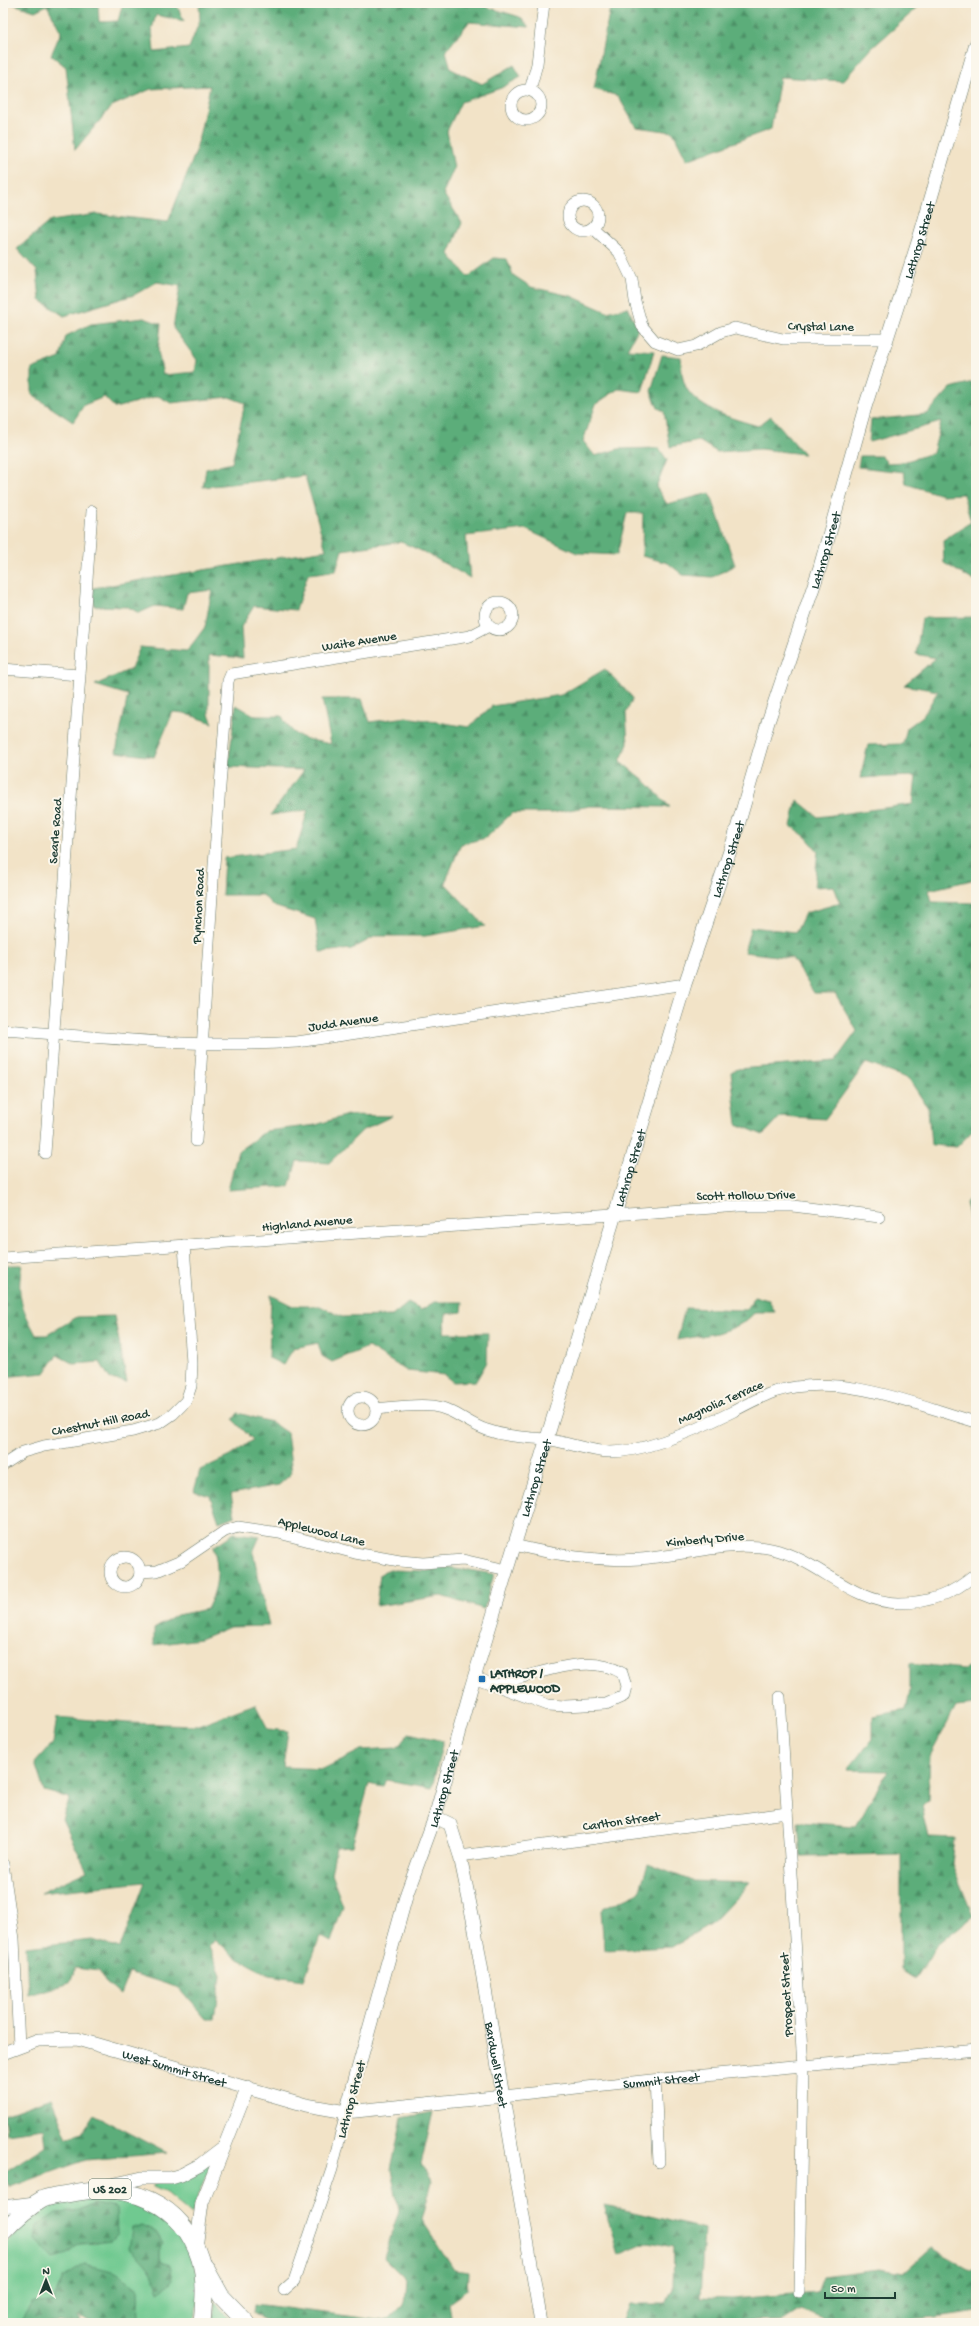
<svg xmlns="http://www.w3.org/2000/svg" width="979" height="2326" viewBox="0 0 979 2326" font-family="'Gochi Hand',sans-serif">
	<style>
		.grass { fill: #70c990; stroke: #488362; fill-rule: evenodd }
		.forest { fill: url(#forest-firs); stroke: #3e7557 }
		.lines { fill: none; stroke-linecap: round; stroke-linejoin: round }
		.minor-casing { stroke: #697767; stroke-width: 12 }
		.tertiary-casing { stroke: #697767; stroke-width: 14 }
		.primary-casing { stroke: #697767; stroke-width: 18 }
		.minor { stroke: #fff; stroke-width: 11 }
		.tertiary { stroke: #fff; stroke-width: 13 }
		.primary { stroke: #fff; stroke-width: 17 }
		.poi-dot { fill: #1f6fb2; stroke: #fbf7ec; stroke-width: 1.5 }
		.labels { text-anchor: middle; stroke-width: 4; stroke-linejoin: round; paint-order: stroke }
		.shield { fill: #fbf7ec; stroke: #61756b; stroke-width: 1 }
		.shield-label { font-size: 12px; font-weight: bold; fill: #1f3d34 }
		.street-label { font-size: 13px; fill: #1f3d34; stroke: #fbf7ec }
		.poi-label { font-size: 13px; font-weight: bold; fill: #1f3d34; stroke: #fbf7ec; text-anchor: start }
	</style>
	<defs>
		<pattern id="forest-firs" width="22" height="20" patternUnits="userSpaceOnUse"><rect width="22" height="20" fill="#5cad7a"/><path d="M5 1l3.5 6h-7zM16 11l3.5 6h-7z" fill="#4b8e65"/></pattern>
	</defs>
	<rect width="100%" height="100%" fill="#fbf7ec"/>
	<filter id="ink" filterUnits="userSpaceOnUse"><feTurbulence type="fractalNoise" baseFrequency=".025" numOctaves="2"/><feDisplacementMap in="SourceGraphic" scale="8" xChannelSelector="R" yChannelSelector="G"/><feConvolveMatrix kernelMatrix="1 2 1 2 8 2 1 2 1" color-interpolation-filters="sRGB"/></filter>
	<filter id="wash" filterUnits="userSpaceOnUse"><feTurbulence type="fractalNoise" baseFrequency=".012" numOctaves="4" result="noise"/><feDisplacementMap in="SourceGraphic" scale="16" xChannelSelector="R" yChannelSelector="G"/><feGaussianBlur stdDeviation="0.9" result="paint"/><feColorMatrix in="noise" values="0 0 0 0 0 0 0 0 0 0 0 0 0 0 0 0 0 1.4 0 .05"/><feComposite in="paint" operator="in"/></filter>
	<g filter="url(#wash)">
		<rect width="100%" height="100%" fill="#f2e3c7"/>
		<g class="grass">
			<path d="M210,2164L211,2165L194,2203L191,2214L166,2193L153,2187V2184Z"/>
			<path d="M89,2195C105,2198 123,2198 138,2203C170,2215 197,2252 198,2286C198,2298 196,2311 195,2323H139L137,2288L63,2278L53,2302L22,2319L24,2323H3V2246C34,2215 45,2203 89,2195ZM76,2212L98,2243L79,2244L67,2254L56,2213ZM160,2251L159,2291L155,2278L148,2264Z"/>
			<path d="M215,2301L232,2323H213Z"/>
		</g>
		<g class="forest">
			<path d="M10,3H98L99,22L118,21L122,6L139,3H176L184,21L156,15L152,29L154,52L189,48L200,20L199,3H474L520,17L529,27L469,22L446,51L451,69L482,84L514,65L521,77L501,88L461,102L447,131L454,168L443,193L462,223L449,254L468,277L494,258L507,259L513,275L531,287L571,296L607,312L628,307L638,329L627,349L654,351L642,392L618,389L596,404L583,441L595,456L618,449L659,448L667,460L656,487L667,504L710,493L735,565L713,577L683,575L668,563L642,556L643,513H627L617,555L577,553L525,529L466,536L470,578L426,553L401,542L342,550L336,571L308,574L296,610L254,606L241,627L243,658L209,655V714L213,723L184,713L173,712L154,757L116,752L128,695L95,685L131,669L140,647L187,651L205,627L212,590L187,593L183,609L155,606L139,613L128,607L94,606L93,588L326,550L305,476L203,487L206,469L232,463L245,403L229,397L171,403L158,396L115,408L104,397L84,405L73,422L32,395V369L60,358L66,336L91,324L144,318L161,324L158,351L163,375L195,372L197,360L173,328L180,286L157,282L134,295L64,316L40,300L37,271L17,249L50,221L97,214L168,222L196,151L210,86L151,89L112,106L75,150L66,67L51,55L61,32L47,5L35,11Z"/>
			<path d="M614,3H914L916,9L872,48L843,81L780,77L771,129L687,160L673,132L636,127L618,96L594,89L610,8Z"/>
			<path d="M662,355L681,357C682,365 681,374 684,382C692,409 735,419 758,426L771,416L804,454L760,449L717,452L699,441L670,447L664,411L658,408L651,391Z"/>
			<path d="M976,381V582L944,563L943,540L971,522L963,494L942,495L906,484L904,472L858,467L860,456H881L888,463L903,462L933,453L941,422L869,442L871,420L927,414L951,388Z"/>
			<path d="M976,617V879L929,890L932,902L976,903V1127L957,1147L931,1145L928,1108L909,1079L866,1063L825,1119L781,1116L763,1135L737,1124L731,1072L738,1069L835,1061L857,1031L835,993H814L792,958L744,952L751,927L796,932L805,913L840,903L834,886L814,887L818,851L806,837L791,826L797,800L818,817L913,804L916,776L860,778L868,745L903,744L907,728L923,716L938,691L904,685L936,658L916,654L922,618Z"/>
			<path d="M605,669L633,698L626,713L628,744L620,761L647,783L670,807L590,806L553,813H512L486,838L461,844L445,883L485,926L425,936H376L352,949L320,952L315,919L273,906L263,895H222L224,858L296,849L308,810L271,815L304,770L228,767L236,705L256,716H282C294,740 307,739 331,744L322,699H362L370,722L406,717L469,727L492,706L561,695Z"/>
			<path d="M347,1115L392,1116L363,1130L329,1163L297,1161L289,1186L228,1190L238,1151L266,1131L316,1125Z"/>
			<path d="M976,1190V1241L972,1231L966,1203Z"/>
			<path d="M3,1265H22C16,1296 22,1308 36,1335H47L77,1317L114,1316L127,1382L110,1379L100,1362L74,1364L57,1355L45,1373L3,1377Z"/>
			<path d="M271,1295L293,1306H320L342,1317L392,1316L408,1303L421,1310L434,1302H463L462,1312L446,1314L444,1333H488L487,1362L476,1381L453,1382L444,1375L407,1371L368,1347L332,1362L322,1356L318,1343L294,1348L283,1365L269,1358Z"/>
			<path d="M755,1297L769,1300L775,1312H755C737,1334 703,1335 677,1340L685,1308L746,1310Z"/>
			<path d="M238,1413L271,1422L287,1433L292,1473L279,1485L231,1494L235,1516L219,1522L210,1496L194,1491L200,1470L230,1456L253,1440L233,1420Z"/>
			<path d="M234,1533L260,1536L253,1552L269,1626L230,1627L200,1639L154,1645V1629L177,1615L207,1609C218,1588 220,1569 213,1547Z"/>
			<path d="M449,1567L494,1574L484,1609L441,1596L376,1606L380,1574L390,1570L427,1571Z"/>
			<path d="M910,1663L964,1669L976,1663V1705L956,1707L930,1756L928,1800L922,1806L929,1837L955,1838L952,1864L973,1916L937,1945L915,1979L901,1970V1854L801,1856L798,1822L855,1826L888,1771L847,1770L873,1739V1716L906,1710L910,1690Z"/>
			<path d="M255,1704L268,1729L288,1731L283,1767L323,1769L361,1750L397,1748L409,1733L443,1741L432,1788L387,1780L382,1787L369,1784L352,1846L336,1847L331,1874L343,1906L331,1942L320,1936L304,1980L269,1975L235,1957L215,1939L209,1946L221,1975L215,2019H206L179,1988L129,1972L120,1995L107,1984L99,1971L75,1968L70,1983L28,1995L26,1947L92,1940L120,1948L145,1882L40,1893L87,1871L62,1819L70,1798L44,1791L35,1763L53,1743L57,1717L128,1723L198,1725Z"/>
			<path d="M648,1864L692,1881L750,1883L713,1922L672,1947L604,1950L601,1910L639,1892Z"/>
			<path d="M52,2098L68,2138L82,2133L94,2115L167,2153L86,2160L10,2187L3,2179V2173L46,2145L44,2129L6,2134L4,2115Z"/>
			<path d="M433,2112L421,2164L432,2181L422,2220L454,2270L468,2272L467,2290L449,2303L452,2323H271L253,2313L254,2304L387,2321L404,2304L406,2280L384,2258L399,2210L391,2170L402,2118Z"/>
			<path d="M93,2203L116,2207L117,2233L111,2240L79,2244L67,2254L54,2258L35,2240L37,2226L56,2213L76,2212Z"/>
			<path d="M604,2205L704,2229L700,2298L733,2299L817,2292L823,2276L878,2269L904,2273L932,2248L970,2269L976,2268V2312C938,2319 866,2326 829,2320C819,2318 810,2313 800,2310L783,2321L622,2323L629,2304H666L673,2289L674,2247L649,2242L618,2255Z"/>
			<path d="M142,2225L156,2231L163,2244L160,2251V2262L170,2265L173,2279L165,2288L159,2292C153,2270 146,2263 129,2248L132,2228Z"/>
			<path d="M85,2264L116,2272L138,2288L139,2323H96L78,2317L80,2323H24L22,2319L32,2303L53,2302L63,2278Z"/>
		</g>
	</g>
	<g filter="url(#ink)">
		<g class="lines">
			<defs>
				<g id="minor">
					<path d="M530,90L537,64L544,3"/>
					<circle cx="526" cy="105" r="15"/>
					<circle cx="583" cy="216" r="15"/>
					<path d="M593,228L619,252L632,279L635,301L642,326L655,341L678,350L696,346L721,332L735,328L783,339H887"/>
					<circle cx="499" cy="616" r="14"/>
					<path d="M3,669L79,675"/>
					<path d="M3,1030C101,1037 199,1049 297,1042L685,984"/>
					<path d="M196,1141L214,865L228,681L231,674L470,636L489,626"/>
					<path d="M45,1153L92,511"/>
					<path d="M3,1258L740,1206H793L879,1217"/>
					<circle cx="362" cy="1411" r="14"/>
					<path d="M376,1409C395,1407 414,1404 433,1406C453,1408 468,1424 487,1430C506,1437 525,1437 545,1439C567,1442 588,1451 610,1452C648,1452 700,1428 734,1411C747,1404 760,1397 774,1392C840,1371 913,1404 976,1422"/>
					<path d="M3,1465L23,1452L44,1446L133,1431L160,1423L173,1414L186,1401L191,1386L192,1363L184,1245"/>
					<path d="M514,1545C556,1555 597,1562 640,1559C681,1556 732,1540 772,1549C817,1559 852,1603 899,1603C930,1603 953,1594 976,1574"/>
					<circle cx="125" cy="1572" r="15"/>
					<path d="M140,1572L157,1571L181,1561L225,1531L238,1527L279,1533L355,1553L400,1561L423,1563L463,1560L507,1570"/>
					<path d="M476,1678L548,1705L565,1706L606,1704L624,1696L626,1686L622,1673C587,1651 532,1676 495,1685"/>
					<path d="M780,1697L803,2067L799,2292"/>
					<path d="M460,1856L787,1813"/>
					<path d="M3,1864L14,1939L19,2046"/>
					<path d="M655,2080L659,2162"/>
					<path id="s1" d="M503,2096L651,2080L976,2050"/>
					<path d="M284,2290L294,2281L332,2169L346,2112"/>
				</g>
				<g id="tertiary">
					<path id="s2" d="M435,1817L450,1824L460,1856L474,1924L541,2323"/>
					<path id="s3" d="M3,2053L38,2040L77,2039L306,2105L346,2112L503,2096"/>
					<path id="s4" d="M346,2112L407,1893L435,1817L471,1688L685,984L734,839L768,722L820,567L865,407L919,239L976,44"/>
					<path d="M102,2187L142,2178H171L181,2175L200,2165L221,2149"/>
					<path d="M3,2207L35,2203"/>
					<path d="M196,2249L202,2203L248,2087"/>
				</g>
				<g id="primary">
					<path d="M3,2232C15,2219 28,2207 43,2199C53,2195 63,2195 73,2193C128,2182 182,2202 200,2259C206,2280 204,2302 202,2323"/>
					<path d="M205,2267L221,2296L247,2323"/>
				</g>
			</defs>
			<use href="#minor" class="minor-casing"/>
			<use href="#tertiary" class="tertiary-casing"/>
			<use href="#primary" class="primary-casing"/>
			<use href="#minor" class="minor"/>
			<use href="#tertiary" class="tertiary"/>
			<use href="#primary" class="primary"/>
		</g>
	</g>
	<rect class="poi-dot" x="478" y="1675" width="8" height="8" rx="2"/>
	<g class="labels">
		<rect class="shield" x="89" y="2179" width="42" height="20" rx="3"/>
		<g class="shield-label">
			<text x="110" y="2193">US 202</text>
		</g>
		<g class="street-label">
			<text dy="5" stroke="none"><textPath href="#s4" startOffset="1958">Lathrop Street</textPath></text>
			<text transform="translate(821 325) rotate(1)" y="5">Crystal Lane</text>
			<text dy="5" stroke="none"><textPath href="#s4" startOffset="1634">Lathrop Street</textPath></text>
			<text transform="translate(359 640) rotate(-9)" y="5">Waite Avenue</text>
			<text transform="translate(54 831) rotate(-86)" y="5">Searle Road</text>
			<text dy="5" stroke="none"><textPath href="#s4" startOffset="1310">Lathrop Street</textPath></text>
			<text transform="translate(197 906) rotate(-87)" y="5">Pynchon Road</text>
			<text transform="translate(343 1021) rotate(-8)" y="5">Judd Avenue</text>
			<text dy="5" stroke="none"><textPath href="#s4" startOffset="986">Lathrop Street</textPath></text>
			<text transform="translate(746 1194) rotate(-1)" y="5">Scott Hollow Drive</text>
			<text transform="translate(307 1222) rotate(-5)" y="5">Highland Avenue</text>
			<text transform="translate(720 1401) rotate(-24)" y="5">Magnolia Terrace</text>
			<text transform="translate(100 1421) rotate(-11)" y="5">Chestnut Hill Road</text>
			<text dy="5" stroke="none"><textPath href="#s4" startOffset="662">Lathrop Street</textPath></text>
			<text transform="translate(322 1530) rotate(14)" y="5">Applewood Lane</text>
			<text transform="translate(705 1538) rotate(-5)" y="5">Kimberly Drive</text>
			<text dy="5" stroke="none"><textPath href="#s4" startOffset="338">Lathrop Street</textPath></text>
			<text transform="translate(621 1820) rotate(-8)" y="5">Carlton Street</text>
			<text transform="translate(785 1995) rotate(-93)" y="5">Prospect Street</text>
			<text dy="5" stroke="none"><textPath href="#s2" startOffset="262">Bardwell Street</textPath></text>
			<text dy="5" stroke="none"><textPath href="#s3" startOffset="178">West Summit Street</textPath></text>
			<text dy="5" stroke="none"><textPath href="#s1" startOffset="159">Summit Street</textPath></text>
			<text transform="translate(350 2099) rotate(-75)" y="5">Lathrop Street</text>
		</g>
		<g class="poi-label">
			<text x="490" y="1677">LATHROP /<tspan x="490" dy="15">APPLEWOOD</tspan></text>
		</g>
	</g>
	<rect width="979" height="2326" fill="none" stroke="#fbf7ec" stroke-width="16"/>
	<g transform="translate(46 2280)" stroke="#fbf7ec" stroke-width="3" paint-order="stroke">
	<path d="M0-3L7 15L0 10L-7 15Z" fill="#1f3d34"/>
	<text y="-6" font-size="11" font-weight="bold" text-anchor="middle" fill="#1f3d34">N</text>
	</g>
	<path d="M825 2292v6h70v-6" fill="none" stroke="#1f3d34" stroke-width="2"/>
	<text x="831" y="2292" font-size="12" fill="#1f3d34" stroke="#fbf7ec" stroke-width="3" paint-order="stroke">50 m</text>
</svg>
